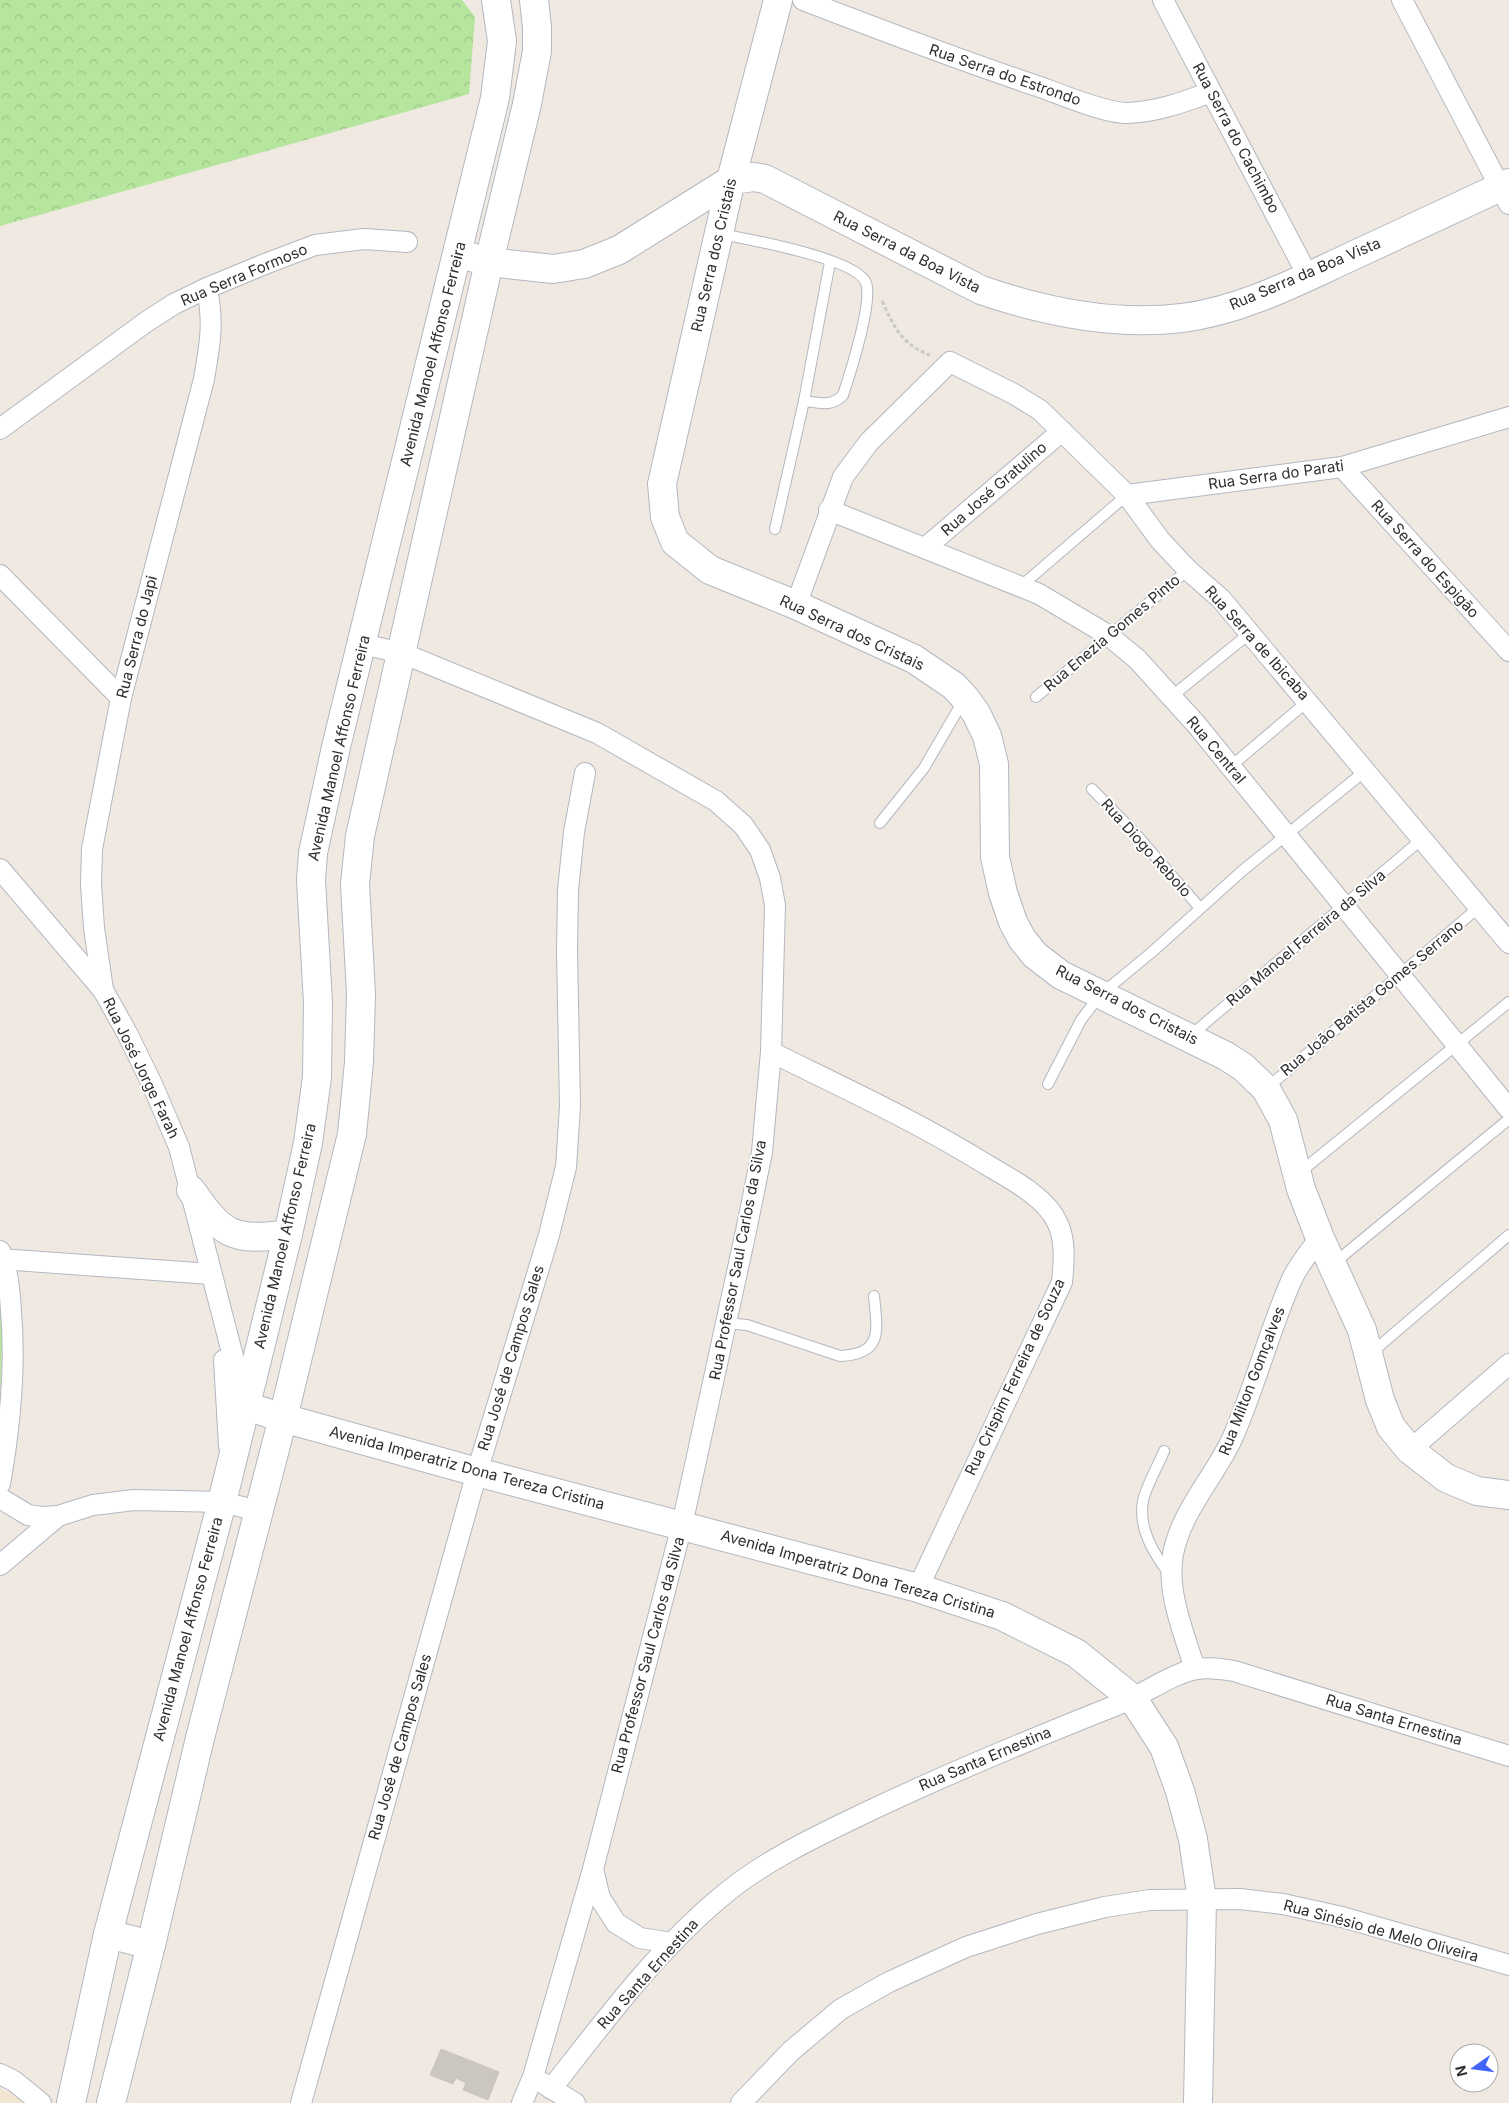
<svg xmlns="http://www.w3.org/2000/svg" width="1509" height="2103" viewBox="0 0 1509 2103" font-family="Inter,sans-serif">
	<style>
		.education { fill: #f0e6d1 }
		.park { fill: url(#park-crowns) }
		.building { fill: #cbc7bf; stroke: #cbc5ba }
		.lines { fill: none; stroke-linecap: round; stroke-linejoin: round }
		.lane-casing { stroke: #b4b7c1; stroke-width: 12 }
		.street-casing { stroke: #b4b7c1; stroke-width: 22 }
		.secondary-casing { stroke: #b4b7c1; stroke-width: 30 }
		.path { stroke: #c9c9c9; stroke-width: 3; stroke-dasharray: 4 2.5; stroke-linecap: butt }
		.lane { stroke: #fff; stroke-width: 10 }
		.street { stroke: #fff; stroke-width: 20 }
		.secondary { stroke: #fff; stroke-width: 28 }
		.labels { text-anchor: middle; stroke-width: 4; stroke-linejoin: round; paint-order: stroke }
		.street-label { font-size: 15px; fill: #2e2e2e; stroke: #fff }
	</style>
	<defs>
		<pattern id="park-crowns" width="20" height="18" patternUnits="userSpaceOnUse" patternTransform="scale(1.25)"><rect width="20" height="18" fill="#b6e59e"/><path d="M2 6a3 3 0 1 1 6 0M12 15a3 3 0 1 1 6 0" fill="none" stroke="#9dc588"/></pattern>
	</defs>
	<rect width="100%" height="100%" fill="#efe9e1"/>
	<path class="education" d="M0,2089L16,2096L27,2103H0Z"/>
	<g class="park">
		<path d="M0,0H462L475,17L469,94L0,226Z"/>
		<path d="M0,1287L3,1306L0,1405Z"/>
	</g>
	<path class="building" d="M441,2049L499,2072L488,2100L463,2090L466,2083L456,2078L453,2084L430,2075Z"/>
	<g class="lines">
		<defs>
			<g id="lane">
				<path d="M721,234C747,239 858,259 866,283C873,302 850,374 843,395C832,407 820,403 804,401"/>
				<path d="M775,529L804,401L830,262"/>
				<path d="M1021,586L1127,495"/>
				<path d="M1036,697L1188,570"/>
				<path d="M1171,697L1250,633"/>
				<path d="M1230,767L1308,701"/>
				<path d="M1092,789L1134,832L1200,908"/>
				<path d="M880,823L924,768L963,701"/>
				<path d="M1190,1036L1422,839"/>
				<path d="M1048,1084L1081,1020L1100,995L1152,952L1242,871L1365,771"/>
				<path d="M1267,1088L1479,907"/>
				<path d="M1299,1173L1509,1002"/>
				<path d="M1333,1264L1509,1119"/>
				<path d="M726,1323L747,1325L840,1356C884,1354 877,1330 874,1296"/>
				<path d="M1370,1354L1509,1235"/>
				<path d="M1164,1451C1159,1464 1145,1488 1143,1501C1138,1529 1154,1554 1170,1575"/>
			</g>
			<g id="street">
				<path d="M803,0C883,31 962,61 1043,88C1064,96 1106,113 1127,113C1157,112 1184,102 1211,92"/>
				<path d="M1163,0L1308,276"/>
				<path d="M1402,0L1509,204"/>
				<path d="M0,429L146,322L174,304L207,288L265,264L315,245L364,239L407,242"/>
				<path d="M1342,467L1509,651"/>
				<path d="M1127,495L1342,467L1509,417"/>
				<path d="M829,510L1039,594L1108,635L1137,659L1196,724L1509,1109"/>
				<path d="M925,548L1062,431"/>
				<path d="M0,575L121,698"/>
				<path d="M796,605L843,477L869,442L950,362L1014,394L1040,410L1127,495L1160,540L1188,570L1221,599L1509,943"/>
				<path d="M362,644L402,653L597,733L716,801L743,825L760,850L770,878L775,905L771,1052L762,1152L746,1231L682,1525L593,1869L533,2077L522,2103"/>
				<path d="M0,869L103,990L127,1033L152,1084L179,1147L245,1403"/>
				<path d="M103,990L94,928L91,884L92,849L121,698L204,379C210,343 214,325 207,288"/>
				<path d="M771,1052C844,1088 918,1122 987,1165C1009,1178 1046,1197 1057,1222C1066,1239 1064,1263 1062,1282L918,1588"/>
				<path d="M0,1251C8,1269 10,1291 11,1311C16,1369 10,1427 0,1484"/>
				<path d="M0,1259L211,1274"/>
				<path d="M224,1360L229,1446"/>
				<path d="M1410,1450L1509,1364"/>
				<path d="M0,1498L28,1515L41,1517L58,1516L93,1505L134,1500L222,1502L259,1511"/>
				<path d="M0,1565L58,1516"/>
				<path d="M1195,1669C1184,1633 1166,1592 1173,1554C1181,1512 1214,1477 1232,1439C1255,1387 1269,1331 1292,1279C1299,1264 1310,1251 1320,1238"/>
				<path d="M593,1869L600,1898L616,1923L640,1938L672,1943"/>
				<path d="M0,2074L14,2081L41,2103"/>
				<path d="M541,2082L575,2103"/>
				<path d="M551,2089C603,2023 656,1951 721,1897C763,1861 817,1836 867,1812C951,1772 1036,1737 1122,1703C1144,1694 1175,1672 1197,1669C1210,1667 1222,1669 1234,1671L1509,1756"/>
				<path d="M301,2103L477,1472L549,1235L566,1167L570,1106L567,951L568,890L574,832L585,773"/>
				<path d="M741,2103L791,2051L841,2009L889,1982L966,1947L1037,1924L1105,1907L1150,1900L1240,1899L1283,1904L1342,1917L1509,1965"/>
			</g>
			<g id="secondary">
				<path d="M778,0L731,180L662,484L665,517L675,542L710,570L796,605L914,659L954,686L965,698L976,713L987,736L994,764L995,857L1003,893L1013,922L1022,939L1035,955L1061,975L1226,1056L1243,1067L1266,1089L1283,1120L1301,1189L1320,1238L1362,1330L1380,1400L1391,1427L1410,1450L1446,1478L1477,1491L1509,1495"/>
				<path d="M471,257L489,262L553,269L584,264L619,250L731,180L754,177L765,179L981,290C1045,312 1115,326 1182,318C1240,311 1296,282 1348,258C1402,233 1456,208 1509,183"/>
				<path d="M191,1190C222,1235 233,1242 288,1234"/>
				<path d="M246,1406L283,1418L477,1472L918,1588L1002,1616L1076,1653L1133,1699L1164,1747L1180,1791L1193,1839L1202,1900L1198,2103"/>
				<path d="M108,1934L151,1945"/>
				<path d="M71,2103L108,1934L222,1502L288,1234L308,1143L317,1077L318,1003L311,880L313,853L336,747L495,98L502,41L496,0"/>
				<path d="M111,2103L151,1945L200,1738L283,1418L352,1134L359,1062L361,994L355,884L360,836L489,262L527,104L537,51V27L534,0"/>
			</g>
		</defs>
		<use href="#lane" class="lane-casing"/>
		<use href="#street" class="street-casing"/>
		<use href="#secondary" class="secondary-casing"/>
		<path class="path" d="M882,301C894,327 902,345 930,355"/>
		<use href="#lane" class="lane"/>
		<use href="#street" class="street"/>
		<use href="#secondary" class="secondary"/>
	</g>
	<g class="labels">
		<g class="street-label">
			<text transform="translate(1005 75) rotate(19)" y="5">Rua Serra do Estrondo</text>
			<text transform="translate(1236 138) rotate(62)" y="5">Rua Serra do Cachimbo</text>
			<text transform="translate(907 252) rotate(27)" y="5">Rua Serra da Boa Vista</text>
			<text transform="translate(714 255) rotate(-77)" y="5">Rua Serra dos Cristais</text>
			<text transform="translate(1305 274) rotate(-23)" y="5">Rua Serra da Boa Vista</text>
			<text transform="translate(244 275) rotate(-23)" y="5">Rua Serra Formoso</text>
			<text transform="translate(433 354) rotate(-76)" y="5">Avenida Manoel Affonso Ferreira</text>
			<text transform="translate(1276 475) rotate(-8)" y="5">Rua Serra do Parati</text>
			<text transform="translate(994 489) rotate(-41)" y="5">Rua José Gratulino</text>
			<text transform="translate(1425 559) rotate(48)" y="5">Rua Serra do Espigão</text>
			<text transform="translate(852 633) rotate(25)" y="5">Rua Serra dos Cristais</text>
			<text transform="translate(1112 633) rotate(-40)" y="5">Rua Enezia Gomes Pinto</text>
			<text transform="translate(137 637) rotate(-76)" y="5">Rua Serra do Japi</text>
			<text transform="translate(1257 643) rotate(48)" y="5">Rua Serra de Ibicaba</text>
			<text transform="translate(339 748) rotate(-77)" y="5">Avenida Manoel Affonso Ferreira</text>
			<text transform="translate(1216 750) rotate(50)" y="5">Rua Central</text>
			<text transform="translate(1146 848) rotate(48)" y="5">Rua Diogo Rebolo</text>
			<text transform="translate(1306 938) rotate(-40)" y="5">Rua Manoel Ferreira da Silva</text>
			<text transform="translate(1372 998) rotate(-40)" y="5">Rua João Batista Gomes Serrano</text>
			<text transform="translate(1127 1005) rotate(27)" y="5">Rua Serra dos Cristais</text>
			<text transform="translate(141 1068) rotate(64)" y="5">Rua José Jorge Farah</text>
			<text transform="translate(285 1236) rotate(-77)" y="5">Avenida Manoel Affonso Ferreira</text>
			<text transform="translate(738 1260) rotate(-79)" y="5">Rua Professor Saul Carlos da Silva</text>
			<text transform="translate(511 1358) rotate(-73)" y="5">Rua José de Campos Sales</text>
			<text transform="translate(1015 1377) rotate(-65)" y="5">Rua Crispim Ferreira de Souza</text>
			<text transform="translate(1252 1381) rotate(-69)" y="5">Rua Milton Gomçalves</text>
			<text transform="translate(467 1468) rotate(15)" y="5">Avenida Imperatriz Dona Tereza Cristina</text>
			<text transform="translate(858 1574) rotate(16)" y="5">Avenida Imperatriz Dona Tereza Cristina</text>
			<text transform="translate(188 1629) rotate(-75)" y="5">Avenida Manoel Affonso Ferreira</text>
			<text transform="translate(648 1655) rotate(-75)" y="5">Rua Professor Saul Carlos da Silva</text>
			<text transform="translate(1394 1720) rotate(17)" y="5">Rua Santa Ernestina</text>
			<text transform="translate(400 1747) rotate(-74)" y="5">Rua José de Campos Sales</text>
			<text transform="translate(985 1759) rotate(-23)" y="5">Rua Santa Ernestina</text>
			<text transform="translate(1381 1931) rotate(15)" y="5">Rua Sinésio de Melo Oliveira</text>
			<text transform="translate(648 1974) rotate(-48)" y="5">Rua Santa Ernestina</text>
		</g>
	</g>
	<g transform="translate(1474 2068) rotate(256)"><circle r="24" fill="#ffffff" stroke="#ababab"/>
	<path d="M0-4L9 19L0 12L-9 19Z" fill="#4264fb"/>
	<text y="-8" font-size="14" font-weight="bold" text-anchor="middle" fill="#2e2e2e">N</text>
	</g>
</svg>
